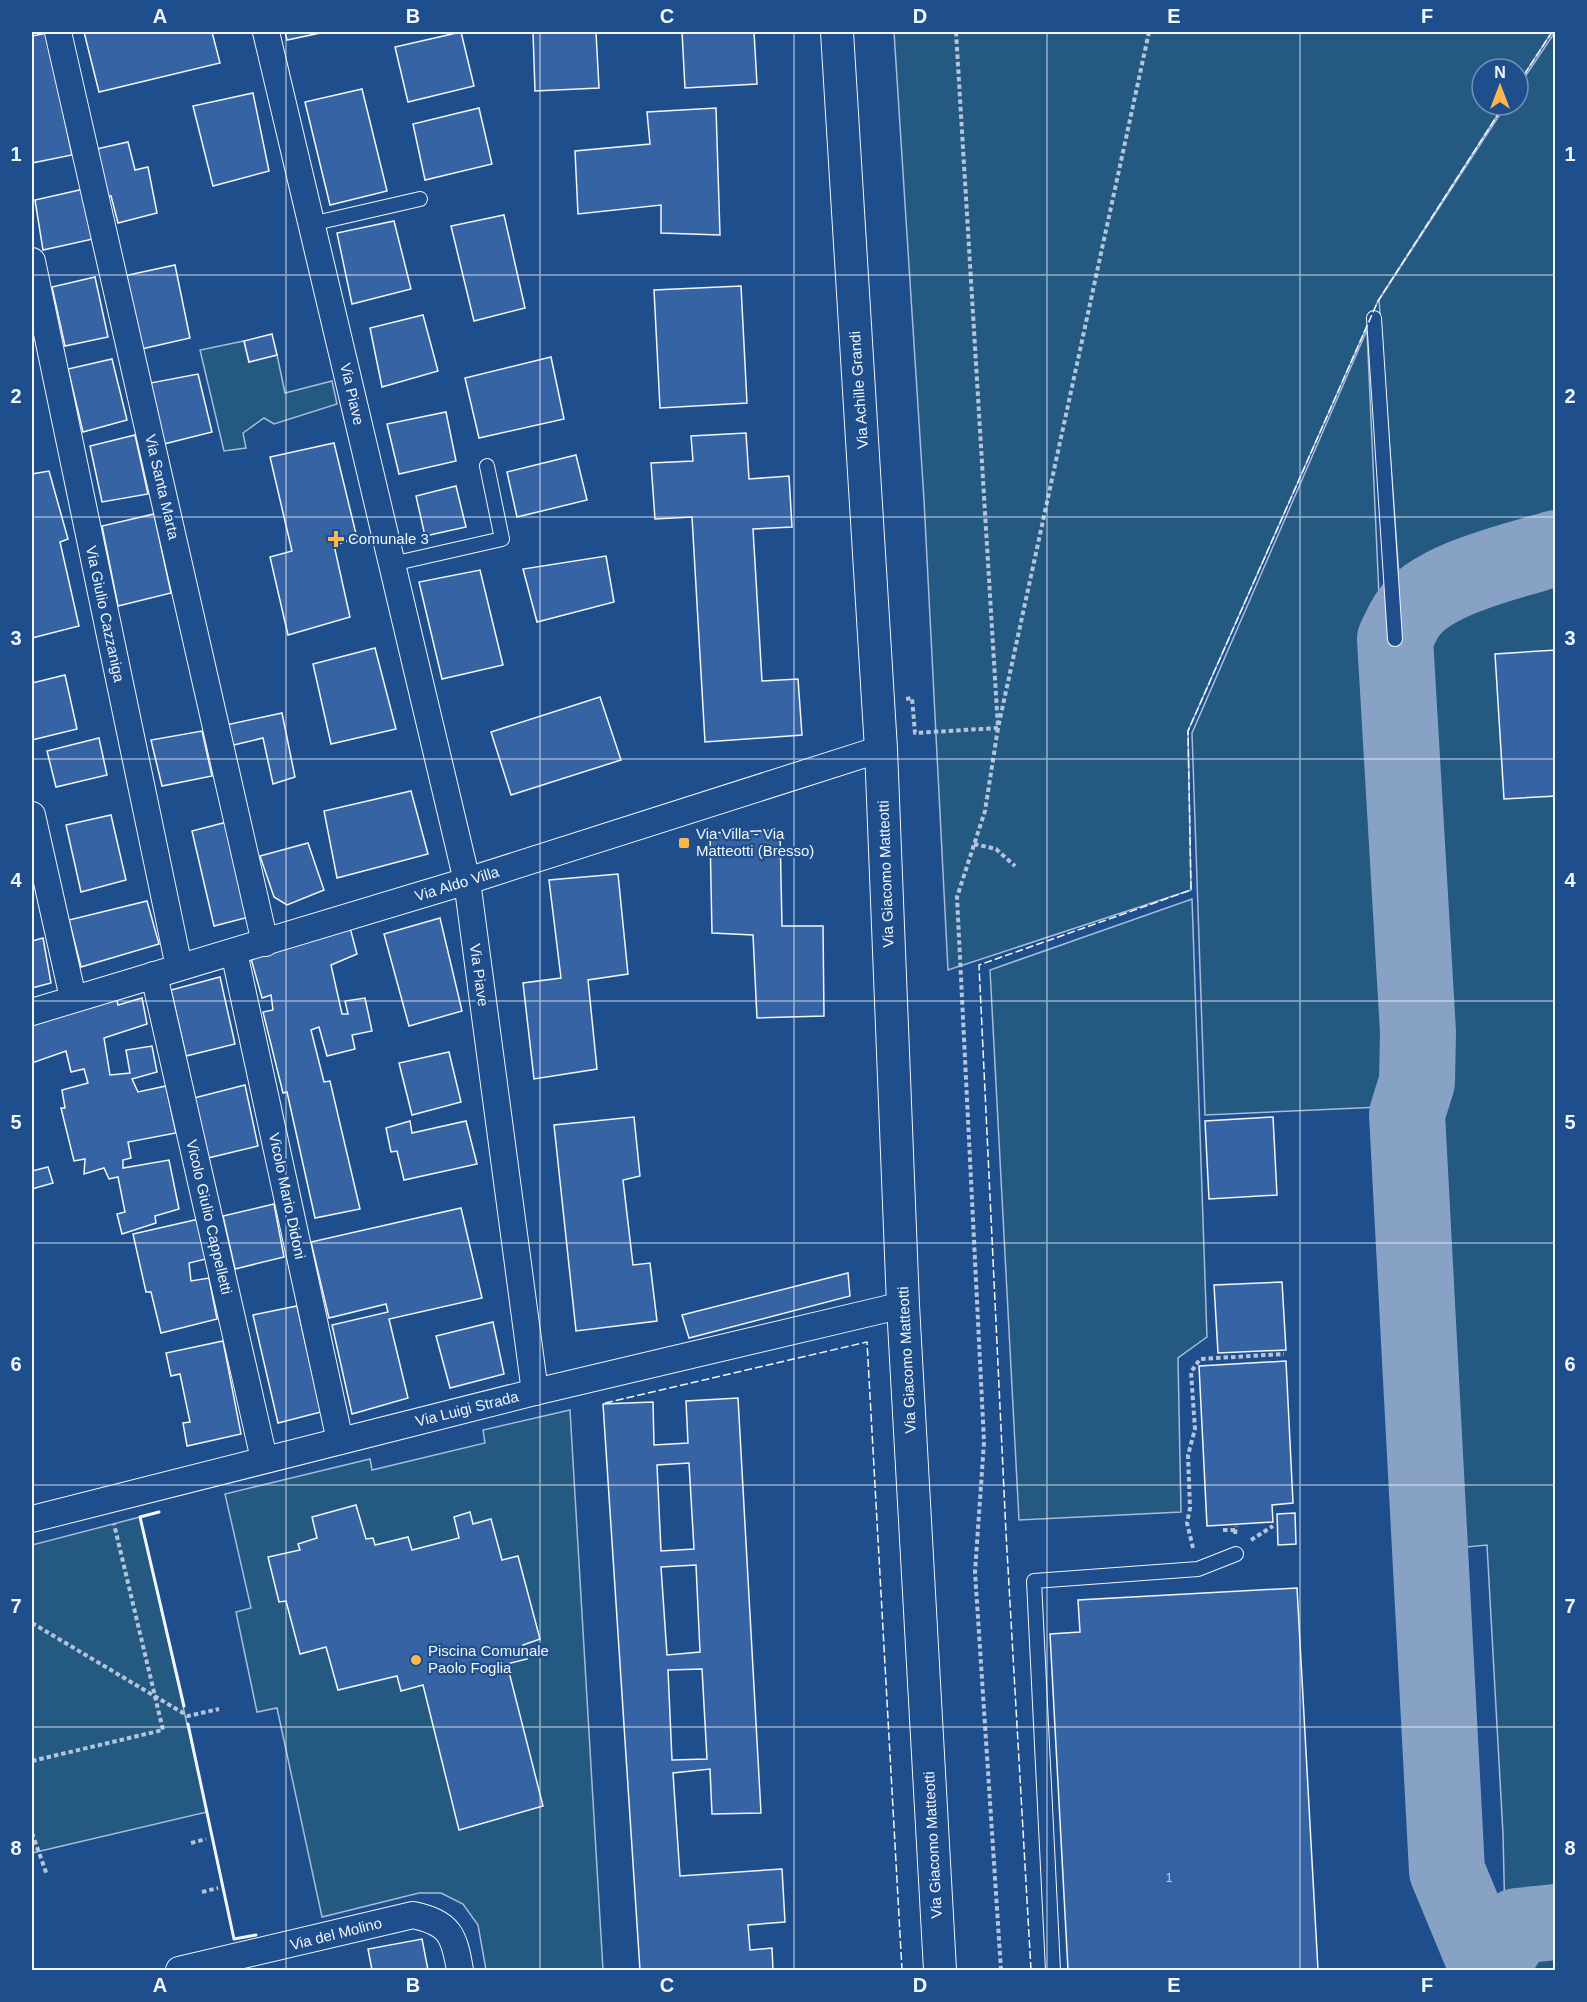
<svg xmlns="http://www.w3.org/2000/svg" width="1587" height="2002" viewBox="0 0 1587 2002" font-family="Arial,sans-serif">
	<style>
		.green { fill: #245a82; stroke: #a8bbd7; stroke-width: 1.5 }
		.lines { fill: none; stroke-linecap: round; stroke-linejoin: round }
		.taxiway { stroke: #88a2c6; stroke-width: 76 }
		.building { fill: #3563a3; stroke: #f2f6ff; stroke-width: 1.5; fill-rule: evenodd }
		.service-casing { stroke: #f2f6ff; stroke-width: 16 }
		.minor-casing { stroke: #f2f6ff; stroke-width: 28 }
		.tertiary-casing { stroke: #f2f6ff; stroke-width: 34 }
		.path { stroke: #b3c4dc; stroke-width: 4; stroke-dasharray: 4.5 3; stroke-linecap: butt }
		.service { stroke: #1f4e8c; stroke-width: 14 }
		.minor { stroke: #1f4e8c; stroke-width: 26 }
		.tertiary { stroke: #1f4e8c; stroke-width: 32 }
		.fence { stroke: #f2f6ff; stroke-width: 1.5; stroke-dasharray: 8 3; stroke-linecap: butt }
		.wall { stroke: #f2f6ff; stroke-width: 3 }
		.grid { fill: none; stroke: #f2f6ff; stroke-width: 1.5; stroke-opacity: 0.55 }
		.poi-dot { fill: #ffb74d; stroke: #1f4e8c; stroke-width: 2 }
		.labels { text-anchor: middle; stroke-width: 4.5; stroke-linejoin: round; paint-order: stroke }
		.number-label { font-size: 12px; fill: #c3d1e8 }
		.street-label { font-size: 15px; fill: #f2f6ff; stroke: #1f4e8c }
		.poi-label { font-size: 15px; fill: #f2f6ff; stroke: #1f4e8c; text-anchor: start }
		.neatline { fill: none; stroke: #f2f6ff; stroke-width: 2 }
		.grid-label { font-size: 20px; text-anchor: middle; font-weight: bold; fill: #f2f6ff }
	</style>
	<rect width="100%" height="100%" fill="#1f4e8c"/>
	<g class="green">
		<path d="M894,32H1552L1518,84V69H1482V105H1504L1378,301L1188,731L1191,890L948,970L924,500Z"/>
		<path d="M1555,32V532L1399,576L1379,300L1506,105H1518V87Z"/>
		<path d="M1367,330L1402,1106L1205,1115L1192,733Z"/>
		<path d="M244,341L249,362L277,355L285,393L332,381L337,404L274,424L264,418L243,433L246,448L224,451L200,350Z"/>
		<path d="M1555,561V1970H1520L1517,1917L1505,1919L1503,1834L1487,1545L1456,1548L1438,1115L1410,640L1430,614Z"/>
		<path d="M1192,899L1207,1337L1178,1358L1181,1512L1019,1520L990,970Z"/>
		<path d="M570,1410L603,1970H486L478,1925L463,1904L441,1893H419L322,1917L277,1708L257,1712L236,1612L251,1608L225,1494L370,1459L372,1470L485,1443L483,1430Z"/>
		<path d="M140,1517L207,1812L32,1853V1545Z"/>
	</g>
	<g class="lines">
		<g class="taxiway">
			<path d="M1488,1970L1447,1871L1407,1114L1417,1082L1418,1032L1395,639C1399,631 1403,621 1408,614C1434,578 1514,561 1556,548"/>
			<path d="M1488,1970L1517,1926L1556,1922"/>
		</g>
	</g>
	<g class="building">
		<path d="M84,32H212L220,63L99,92Z"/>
		<path d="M285,32H325L287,40Z"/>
		<path d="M461,32L474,86L408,102L395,47Z"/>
		<path d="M533,32H596L599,88L535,91Z"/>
		<path d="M682,32H754L757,84L685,88Z"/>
		<path d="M47,33L72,155L32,163V36Z"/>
		<path d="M362,89L387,191L330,205L305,102Z"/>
		<path d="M253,93L269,171L213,186L193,106Z"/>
		<path d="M479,108L492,164L425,180L413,124Z"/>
		<path d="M716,108L720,235L661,233V205L578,214L575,151L650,144L647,112Z"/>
		<path d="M128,142L135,170L148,167L157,213L118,223L111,196L102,198L92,150Z"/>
		<path d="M84,189L93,239L43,250L35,200Z"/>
		<path d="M504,215L525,308L474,321L451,226Z"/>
		<path d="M394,221L411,289L352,304L337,233Z"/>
		<path d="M175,265L190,338L137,350L119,277Z"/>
		<path d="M95,277L108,337L65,346L52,287Z"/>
		<path d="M741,286L747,403L660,408L654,290Z"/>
		<path d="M423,315L438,371L382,387L370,328Z"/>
		<path d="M272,334L277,355L249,362L244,341Z"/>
		<path d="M551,357L564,419L479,438L465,378Z"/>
		<path d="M112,359L127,420L83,432L68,369Z"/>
		<path d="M198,374L212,432L160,445L145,384Z"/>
		<path d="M446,412L456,461L399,474L387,424Z"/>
		<path d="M746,433L749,479L789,476L792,527L753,529L762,681L798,679L802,735L705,742L692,517L655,519L651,463L693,461L691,436Z"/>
		<path d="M135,435L148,494L102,502L90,446Z"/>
		<path d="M334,443L357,538L334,545L350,617L288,635L270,557L292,551L270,457Z"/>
		<path d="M576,455L587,500L517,517L507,472Z"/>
		<path d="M49,471L68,539L60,542L79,626L32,638V474Z"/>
		<path d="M456,486L466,527L425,536L416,496Z"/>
		<path d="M154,514L171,593L118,606L102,526Z"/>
		<path d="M606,556L614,602L537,622L523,569Z"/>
		<path d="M480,570L503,665L442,679L419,582Z"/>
		<path d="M375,648L396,729L331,744L313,664Z"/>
		<path d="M1556,650V796L1504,799L1495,654Z"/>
		<path d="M65,675L77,729L32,740V683Z"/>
		<path d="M600,697L621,760L511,795L491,732Z"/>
		<path d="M282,713L295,777L273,784L263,738L225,747L221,726Z"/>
		<path d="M202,731L212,776L162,786L151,740Z"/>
		<path d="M99,738L107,775L56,787L47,751Z"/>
		<path d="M411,791L428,854L337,878L324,811Z"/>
		<path d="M111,815L126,880L81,892L66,825Z"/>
		<path d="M227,822L249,917L214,926L192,831Z"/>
		<path d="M780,830L782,926H823L824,1016L757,1018L753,935L712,933L710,833Z"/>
		<path d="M308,843L324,890L287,905L274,897L260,856Z"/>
		<path d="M618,874L628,974L588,980L597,1069L534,1079L523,983L561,978L549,880Z"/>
		<path d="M147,901L159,944L81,967L69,920Z"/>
		<path d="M440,918L462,1011L409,1026L384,934Z"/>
		<path d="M349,924L357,954L331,965L342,1014H348L345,1001L365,998L372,1031L352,1035L355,1049L327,1056L319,1027L311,1030L324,1082L330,1081L360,1209L315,1218L287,1092L283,1093L263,1012L273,1010L271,995L262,998L250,955Z"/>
		<path d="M43,938L51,983L32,988V941Z"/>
		<path d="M220,977L235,1044L186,1056L171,990Z"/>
		<path d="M116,997L118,1005L142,998L147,1024L104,1038L110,1075L130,1073L126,1050L152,1046L157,1072L132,1079L138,1092L166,1086L176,1133L128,1142L131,1158L123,1160V1168L169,1160L179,1209L155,1216L156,1223L122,1234L117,1214L125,1212L118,1177L109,1179L104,1168L84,1174L85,1159L74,1161L61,1108H65L62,1090L88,1083L84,1069L71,1072L66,1051L32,1063V1024Z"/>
		<path d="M449,1052L461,1102L412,1115L399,1063Z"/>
		<path d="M245,1085L258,1146L208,1158L194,1098Z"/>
		<path d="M634,1117L640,1176L623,1180L633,1265L650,1263L657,1321L576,1331L554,1125Z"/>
		<path d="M1273,1117L1277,1195L1209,1199L1205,1121Z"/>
		<path d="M410,1121L412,1133L466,1121L477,1164L404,1180L397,1151L391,1152L386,1128Z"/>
		<path d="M48,1167L53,1183L32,1189V1171Z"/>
		<path d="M274,1204L284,1257L235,1269L223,1216Z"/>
		<path d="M461,1208L482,1298L389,1319L408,1398L352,1414L332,1325L388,1312L386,1304L329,1318L311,1242Z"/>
		<path d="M199,1219L210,1258L189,1263L191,1281L209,1278L217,1319L161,1333L151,1292H146L133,1234Z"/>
		<path d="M848,1273L850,1296L689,1338L682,1315Z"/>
		<path d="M1282,1282L1286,1350L1218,1353L1214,1285Z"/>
		<path d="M297,1306L321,1412L278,1423L253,1315Z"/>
		<path d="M493,1322L504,1374L450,1388L436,1336Z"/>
		<path d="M223,1341L241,1434L187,1446L183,1423L190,1422L180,1374L171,1376L166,1353Z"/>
		<path d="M1286,1361L1293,1503L1272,1505L1273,1522L1207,1526L1199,1366Z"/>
		<path d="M738,1398L761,1813L712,1814L710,1769L673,1773L680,1876L782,1869L785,1922L748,1925L750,1950L772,1948L773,1970H640L603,1404L653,1402L654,1445L688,1443L686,1401ZM689,1463L694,1549L661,1551L657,1465ZM696,1565L700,1652L667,1655L661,1567ZM702,1669L707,1759L672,1760L668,1670Z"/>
		<path d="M356,1505L366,1539L373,1538L375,1545L408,1537L412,1550L459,1538L454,1517L470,1512L473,1524L491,1519L502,1560L518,1556L540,1639L523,1645L527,1659L507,1664L543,1806L459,1830L423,1685L401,1691L397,1676L338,1690L326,1647L300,1654L286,1601L279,1602L268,1557L300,1550L298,1544L317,1538L312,1517Z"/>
		<path d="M1295,1513L1296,1544L1278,1545L1277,1514Z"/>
		<path d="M1297,1588L1318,1970H1068L1050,1634L1080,1632L1078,1600Z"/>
		<path d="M422,1939L428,1970H372L368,1949Z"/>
	</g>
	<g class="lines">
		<defs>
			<g id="service">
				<path d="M311,224L420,199"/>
				<path d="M1374,318L1395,639"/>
				<path d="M392,564L502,539L487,466"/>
				<path d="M1053,1970L1034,1581L1198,1569L1236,1554"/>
			</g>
			<g id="minor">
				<path d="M58,32L265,943"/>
				<path d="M266,32L467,881L535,1392"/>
				<path d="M32,261L179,967"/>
				<path d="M32,815L73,998"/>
				<path d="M234,952L340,1441"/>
				<path d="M154,975L264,1459"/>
				<path d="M32,1012L467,881L881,749"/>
				<path d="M32,1519L535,1392L903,1305"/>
				<path d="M179,1970L413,1915C450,1923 454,1935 460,1970"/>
			</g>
			<path id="tertiary" d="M837,32L881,749L903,1305L940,1970"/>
		</defs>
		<use href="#service" class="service-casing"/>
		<use href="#minor" class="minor-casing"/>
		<use href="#tertiary" class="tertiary-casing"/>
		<g class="path">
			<path d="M956,32L998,728L985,811L957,897L984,1442L975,1572L1001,1970"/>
			<path d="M906,699L912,698L915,733L998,728L1149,32"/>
			<path d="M974,844L996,849L1015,866"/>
			<path d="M1223,1530H1235"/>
			<path d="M1235,1534L1236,1526"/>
			<path d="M1251,1540L1273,1526"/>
			<path d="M1193,1548L1187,1523L1190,1508L1188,1455L1195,1429L1191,1372L1200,1359L1284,1354"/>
			<path d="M32,1623L188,1716L219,1709"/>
			<path d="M32,1761L163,1730L114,1524"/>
			<path d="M32,1833L47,1875"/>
			<path d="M191,1843L206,1839"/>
			<path d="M202,1892L218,1888"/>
		</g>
		<use href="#service" class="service"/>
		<use href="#minor" class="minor"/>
		<use href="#tertiary" class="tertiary"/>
		<g class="fence">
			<path d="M1518,84L1552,32"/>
			<path d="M605,1403L867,1342L902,1970"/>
			<path d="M1031,1970L1006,1533L979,965L1191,890L1188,731L1378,301L1504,105"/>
		</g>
		<g class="wall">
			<path d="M159,1512L140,1517L184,1706"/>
			<path d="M188,1724L234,1939L256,1935"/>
		</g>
	</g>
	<path class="grid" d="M286,32V1970M540,32V1970M794,32V1970M1047,32V1970M1300,32V1970M32,275H1556M32,517H1556M32,759H1556M32,1001H1556M32,1243H1556M32,1485H1556M32,1727H1556"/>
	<g class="poi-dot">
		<path d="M333 530h6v6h6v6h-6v6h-6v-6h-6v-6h6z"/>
		<rect x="678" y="837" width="12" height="12" rx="3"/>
		<circle cx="416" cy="1660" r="6"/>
	</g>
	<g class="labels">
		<g class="number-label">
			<text x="1169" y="1882">1</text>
		</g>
		<g class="street-label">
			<text transform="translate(859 390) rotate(-94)" y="5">Via Achille Grandi</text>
			<text transform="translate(352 394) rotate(77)" y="5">Via Piave</text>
			<text transform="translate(162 487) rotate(77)" y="5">Via Santa Marta</text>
			<text transform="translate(105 614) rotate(78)" y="5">Via Giulio Cazzaniga</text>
			<text transform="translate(886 874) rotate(-92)" y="5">Via Giacomo Matteotti</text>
			<text transform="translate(457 884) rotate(-17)" y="5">Via Aldo Villa</text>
			<text transform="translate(479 975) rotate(82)" y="5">Via Piave</text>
			<text transform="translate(287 1196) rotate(78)" y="5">Vicolo Mario Didoni</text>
			<text transform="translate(209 1217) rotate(77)" y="5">Vicolo Giulio Cappelletti</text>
			<text transform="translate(907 1360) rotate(-93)" y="5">Via Giacomo Matteotti</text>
			<text transform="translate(467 1409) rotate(-14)" y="5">Via Luigi Strada</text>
			<text transform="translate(933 1845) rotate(-93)" y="5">Via Giacomo Matteotti</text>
			<text transform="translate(336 1934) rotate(-14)" y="5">Via del Molino</text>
		</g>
		<g class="poi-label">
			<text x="348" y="544">Comunale 3</text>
			<text x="696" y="839">Via Villa - Via<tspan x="696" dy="17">Matteotti (Bresso)</tspan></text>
			<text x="428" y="1656">Piscina Comunale<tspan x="428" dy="17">Paolo Foglia</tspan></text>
		</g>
	</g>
	<rect width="1587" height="2002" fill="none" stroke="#1f4e8c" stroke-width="66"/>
	<g transform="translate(1500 87)"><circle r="28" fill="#1f4e8c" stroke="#7391ba" stroke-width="1.5"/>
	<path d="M0-4.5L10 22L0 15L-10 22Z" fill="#ffb74d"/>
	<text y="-9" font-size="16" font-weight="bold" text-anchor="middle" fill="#f2f6ff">N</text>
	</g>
	<rect x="33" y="33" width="1521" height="1936" class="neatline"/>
	<g class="grid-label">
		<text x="160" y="23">A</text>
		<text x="413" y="23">B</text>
		<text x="667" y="23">C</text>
		<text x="920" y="23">D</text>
		<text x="1174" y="23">E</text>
		<text x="1427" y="23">F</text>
		<text x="16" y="161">1</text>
		<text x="1570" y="161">1</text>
		<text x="16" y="403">2</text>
		<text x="1570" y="403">2</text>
		<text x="16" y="645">3</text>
		<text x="1570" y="645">3</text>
		<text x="16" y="887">4</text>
		<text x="1570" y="887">4</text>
		<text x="16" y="1129">5</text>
		<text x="1570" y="1129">5</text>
		<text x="16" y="1371">6</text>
		<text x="1570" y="1371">6</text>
		<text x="16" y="1613">7</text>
		<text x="1570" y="1613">7</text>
		<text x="16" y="1855">8</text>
		<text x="1570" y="1855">8</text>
		<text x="160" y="1992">A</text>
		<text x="413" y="1992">B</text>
		<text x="667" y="1992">C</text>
		<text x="920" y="1992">D</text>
		<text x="1174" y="1992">E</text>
		<text x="1427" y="1992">F</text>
	</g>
</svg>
